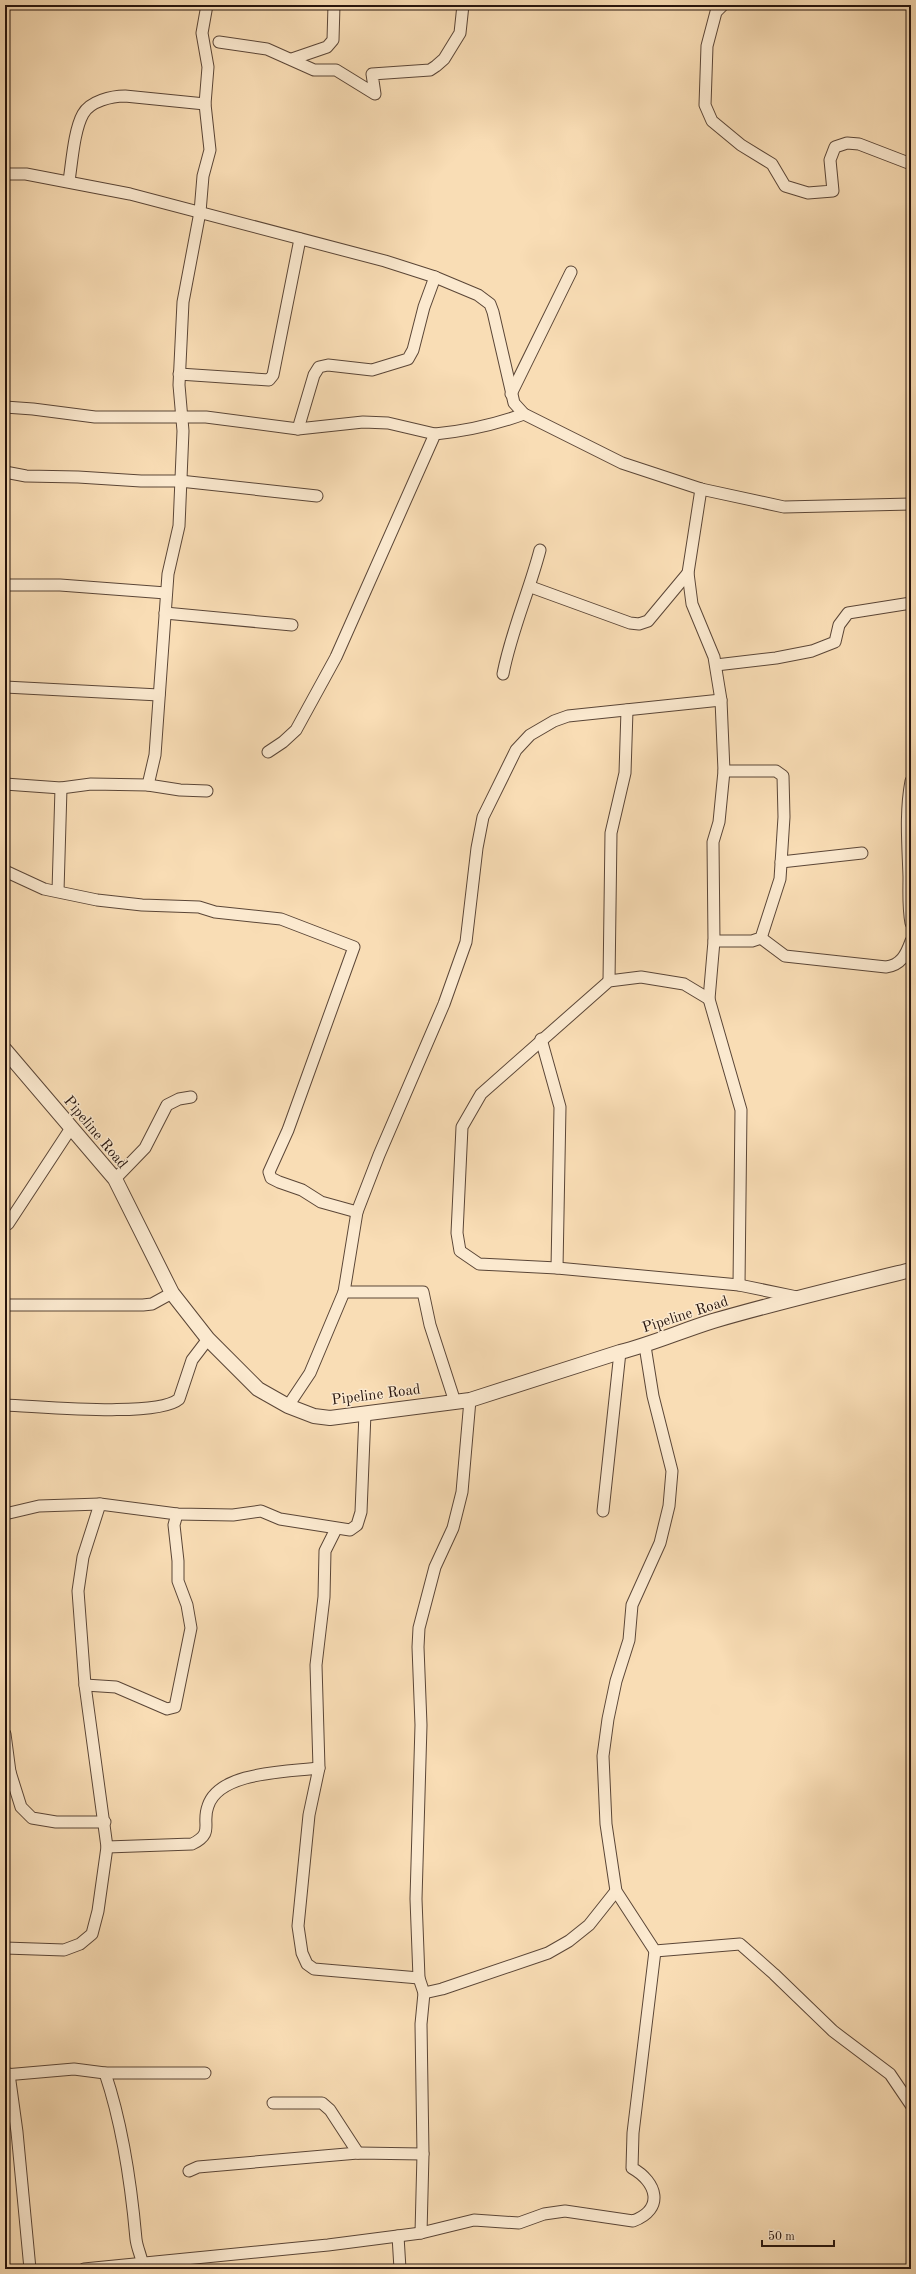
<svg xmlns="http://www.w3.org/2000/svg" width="916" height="2274" viewBox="0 0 916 2274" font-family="'Old Standard TT',serif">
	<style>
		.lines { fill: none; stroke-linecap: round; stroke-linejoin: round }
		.minor-casing { stroke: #5b4637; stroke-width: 13 }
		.tertiary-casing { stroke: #5b4637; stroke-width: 16 }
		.minor { stroke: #fbe9cf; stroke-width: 11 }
		.tertiary { stroke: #fbe9cf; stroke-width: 14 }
		.labels { text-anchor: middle; stroke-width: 3; stroke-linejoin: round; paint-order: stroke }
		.street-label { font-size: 15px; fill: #26140d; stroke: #fbe9cf }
	</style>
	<rect width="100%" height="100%" fill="#f9ddb5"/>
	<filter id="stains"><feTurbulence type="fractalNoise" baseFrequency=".005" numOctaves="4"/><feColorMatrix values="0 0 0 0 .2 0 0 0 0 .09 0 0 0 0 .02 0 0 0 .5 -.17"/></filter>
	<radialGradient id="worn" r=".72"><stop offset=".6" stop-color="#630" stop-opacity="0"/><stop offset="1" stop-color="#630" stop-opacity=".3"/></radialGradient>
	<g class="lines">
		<defs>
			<g id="minor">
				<path d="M723,5L716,12L707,46L705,105L712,121L741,145L772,164L785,186L808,193L833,191L830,160L835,147L847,143L859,144L911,164"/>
				<path d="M219,42L267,49L314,70H336L375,94L372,74L430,70L436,66L444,59L460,33L463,5"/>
				<path d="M292,59L327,47L333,40L334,5"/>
				<path d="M5,174H26L130,194L385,261L435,277L478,295L490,304L493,312L514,403L524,414L622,463L701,489L784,507L911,504"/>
				<path d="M69,181C72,162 74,130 83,114C90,101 112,96 125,96L205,104"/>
				<path d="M179,374L269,380L273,375L300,239"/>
				<path d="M511,394L571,272"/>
				<path d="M5,407L33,409L95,417H206L298,429L363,422L388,423L435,434"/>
				<path d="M298,429L314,375L319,367L328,365L372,370L408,359L413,350L424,307L435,277"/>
				<path d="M5,472L26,476L78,477L141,481H180L317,496"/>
				<path d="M701,489L688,573L692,604L714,657L721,700L724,771L719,822L713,842L714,941L709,999L741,1110L739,1285"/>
				<path d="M5,585H60L166,593"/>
				<path d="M531,587L630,623L639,624L648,621L688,573"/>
				<path d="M165,613L292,625"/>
				<path d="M716,665L776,658L812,651L835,642L839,625L848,613L911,603"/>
				<path d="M503,674C511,632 529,592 540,550"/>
				<path d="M5,687L159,695"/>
				<path d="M268,752L283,742L296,730L336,657L435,434C466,431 494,425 524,414"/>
				<path d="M911,781C905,813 908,845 909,877C909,893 908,907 911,923"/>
				<path d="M5,784L61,788L91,784L148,785L155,755L168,574L179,526L183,431L179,385L183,302L200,212L203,176L210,150L205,104L208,67L202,33L207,5"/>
				<path d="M148,785L180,790L207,791"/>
				<path d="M781,862L862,853"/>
				<path d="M5,871L44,889L97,900L142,905L199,907L215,912L281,919L354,947L288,1130L269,1172L271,1178L279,1182L302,1190L321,1202L357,1212"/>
				<path d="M58,891L61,788"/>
				<path d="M761,938L785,956L886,967C901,965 906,955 911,941"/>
				<path d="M714,941H752L761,938L780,879L784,817L783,776L776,771H724"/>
				<path d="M609,981L611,833L625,773L627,710"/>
				<path d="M709,999L684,984L641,977L609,981L481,1094L462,1127L457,1233L460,1251L479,1264L557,1268L739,1285L797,1297"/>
				<path d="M541,1039L560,1107L557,1268"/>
				<path d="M115,1179L145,1148L167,1105L179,1099L191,1097"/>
				<path d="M8,1224L71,1128"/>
				<path d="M344,1292H423L430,1325L455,1402"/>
				<path d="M5,1305H143L152,1304L172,1293"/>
				<path d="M645,1346L653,1396L672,1471L669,1506L660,1543L632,1605L629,1640L616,1681L608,1719L603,1756L606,1824L616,1891L655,1951L740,1944L774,1974L833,2031L890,2074L911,2105"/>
				<path d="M5,1405C39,1406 157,1418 179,1399L192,1360L208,1339"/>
				<path d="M288,1406L310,1373L344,1292L357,1212L379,1155L444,1004L466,942L477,848L483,817L516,750L530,735L554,721L568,716L721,700"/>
				<path d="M603,1511L620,1352"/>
				<path d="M5,1514L39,1506L100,1504"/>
				<path d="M336,1529L325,1551L324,1597L316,1665L319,1768L309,1815L298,1926L302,1953L307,1964L314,1969L419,1978"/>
				<path d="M85,1685L116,1687L167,1709L175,1707L191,1628L187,1605L178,1581V1561L174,1525L177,1514"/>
				<path d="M5,1734L10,1772"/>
				<path d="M5,1767L10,1772L21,1807L32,1818L56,1822H105"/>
				<path d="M107,1847L192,1844C215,1833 201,1824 208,1806C219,1771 289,1772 319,1768"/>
				<path d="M5,1948L64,1950L80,1944L92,1934L98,1911L107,1847L85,1685L78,1591L83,1557L100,1504L177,1514L233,1515L261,1511L280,1519L350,1530L357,1525L361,1512L365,1413"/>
				<path d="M424,1993L442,1989L548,1953L569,1941L589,1925L616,1891"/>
				<path d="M105,2073C123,2126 131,2183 136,2239C137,2249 143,2259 143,2269"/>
				<path d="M9,2074L17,2132L30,2269"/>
				<path d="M5,2075L74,2069L105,2073H205"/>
				<path d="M273,2103H322L330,2110L358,2153"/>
				<path d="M189,2171L198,2167L358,2153L423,2154"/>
				<path d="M421,2233L423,2154L421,2024L424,1993L419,1978L416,1899L421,1725L418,1647L419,1628L435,1567L453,1528L462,1492L470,1400"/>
				<path d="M398,2236L400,2269"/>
				<path d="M84,2269L328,2245L421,2233L474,2220L519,2223L544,2214L565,2211L633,2221C665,2209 657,2182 632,2168L633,2133L655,1951"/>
			</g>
			<path id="tertiary" d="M5,1050L115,1179L172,1293L208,1339L258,1389L288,1406L314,1416L330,1418L470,1400L620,1352C652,1344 681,1331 713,1321C778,1302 845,1286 911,1270"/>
		</defs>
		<use href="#minor" class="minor-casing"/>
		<use href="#tertiary" class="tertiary-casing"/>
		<use href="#minor" class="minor"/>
		<use href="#tertiary" class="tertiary"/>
	</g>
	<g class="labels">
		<g class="street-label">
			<text transform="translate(96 1132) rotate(50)" y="5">Pipeline Road</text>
			<text transform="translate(685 1314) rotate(-18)" y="5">Pipeline Road</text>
			<text transform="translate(376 1394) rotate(-7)" y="5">Pipeline Road</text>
		</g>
	</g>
	<rect width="916" height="2274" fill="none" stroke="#f9ddb5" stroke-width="20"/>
	<rect x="6" y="6" width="904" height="2262" fill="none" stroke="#26140d" stroke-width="2"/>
	<rect x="10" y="10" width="896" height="2254" fill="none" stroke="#26140d"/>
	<path d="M762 2240v6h72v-6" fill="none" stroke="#26140d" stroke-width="2"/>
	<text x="768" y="2240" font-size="12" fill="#26140d" stroke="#fbe9cf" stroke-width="3" paint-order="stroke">50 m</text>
	<rect width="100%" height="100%" filter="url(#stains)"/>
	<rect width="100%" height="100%" fill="url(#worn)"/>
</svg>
